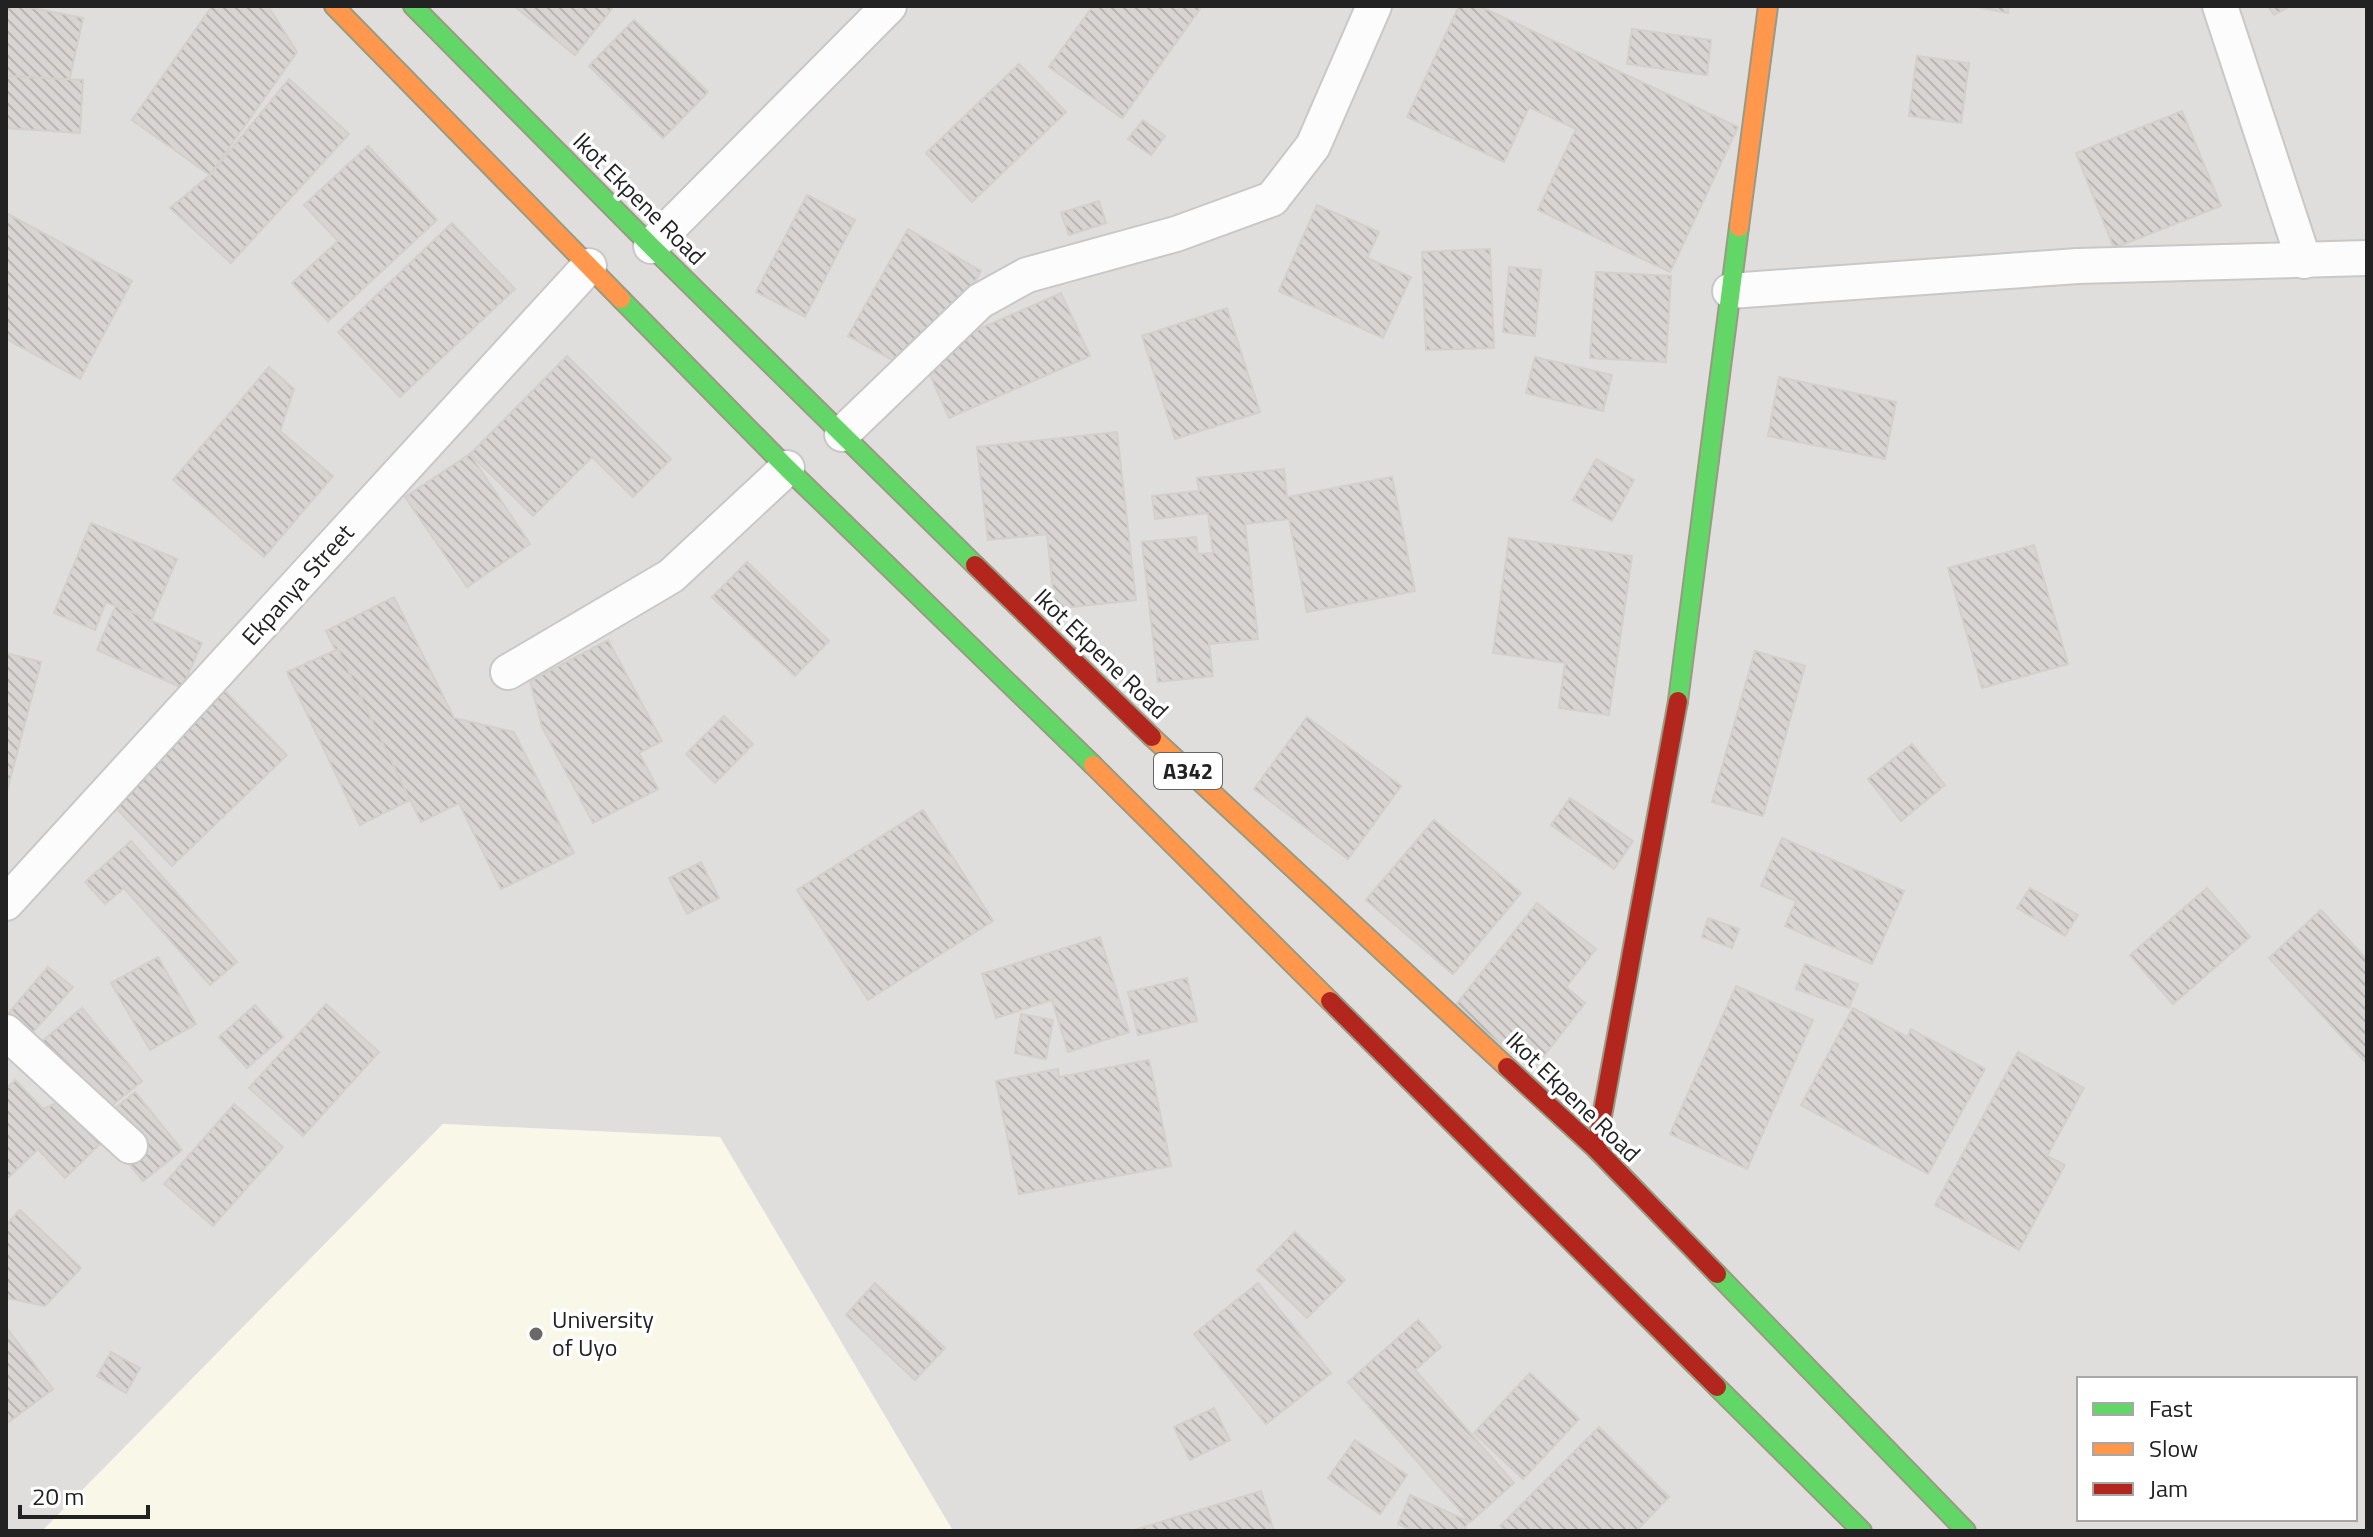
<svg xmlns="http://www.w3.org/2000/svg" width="2373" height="1537" viewBox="0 0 2373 1537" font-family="'Titillium Web',sans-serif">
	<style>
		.residential { fill: #dfdedc; fill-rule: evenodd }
		.education { fill: #f8f7e8 }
		.building { fill: url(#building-back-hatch); stroke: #d3d0cc; stroke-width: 2 }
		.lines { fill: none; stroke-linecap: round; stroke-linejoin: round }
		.street-casing { stroke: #c9c8c7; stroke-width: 38 }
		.fast-casing { stroke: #999a82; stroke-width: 22 }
		.slow-casing { stroke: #999a82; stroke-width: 22 }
		.jam-casing { stroke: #999a82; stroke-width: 22 }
		.street { stroke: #fdfcfc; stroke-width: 34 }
		.fast { stroke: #63d668; stroke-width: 18 }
		.slow { stroke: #ff974d; stroke-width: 18 }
		.jam { stroke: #b3261e; stroke-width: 18 }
		.poi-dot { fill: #6a6968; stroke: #fff; stroke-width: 3 }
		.labels { text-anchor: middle; stroke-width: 7; stroke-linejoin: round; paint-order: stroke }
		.shield { fill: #fff; stroke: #646464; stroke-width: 2 }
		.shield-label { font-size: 22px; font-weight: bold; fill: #222 }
		.street-label { font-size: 24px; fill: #222; stroke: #fff }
		.poi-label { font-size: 24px; fill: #222; stroke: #fff; text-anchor: start }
	</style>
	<defs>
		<pattern id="building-back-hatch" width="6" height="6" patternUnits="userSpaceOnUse" patternTransform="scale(2)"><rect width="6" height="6" fill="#d7d4d2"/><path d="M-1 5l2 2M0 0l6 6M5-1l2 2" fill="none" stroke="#b8b6b4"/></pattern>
	</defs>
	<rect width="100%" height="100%" fill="#f0eeeb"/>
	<path class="residential" d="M6,6H2367V1531H953L720,1137L443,1124L42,1531H6ZM2079,1379H2355V1519H2079Z"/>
	<path class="education" d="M443,1124L720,1137L953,1531H42Z"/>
	<g class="building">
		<path d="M6,6H23L83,18L67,91L6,78Z"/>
		<path d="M212,6H268L297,52L210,175L132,120Z"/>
		<path d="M514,6H614L575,55Z"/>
		<path d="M1093,6H1202L1122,118L1049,67Z"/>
		<path d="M1459,6H1479L1738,127L1670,272L1538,210L1576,129L1529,107L1504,162L1407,117Z"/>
		<path d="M1972,6H2009L2008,13Z"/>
		<path d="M2268,6H2290L2274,15Z"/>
		<path d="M634,20L708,92L663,138L589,66Z"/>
		<path d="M1632,29L1711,40L1707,75L1627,64Z"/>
		<path d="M1917,56L1969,63L1961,123L1909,116Z"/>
		<path d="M1019,64L1066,112L972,202L926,153Z"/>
		<path d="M6,76L83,80L80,133L6,128Z"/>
		<path d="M289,79L349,134L231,263L170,208L210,175Z"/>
		<path d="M2182,111L2221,206L2114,248L2076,153Z"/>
		<path d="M1143,120L1165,136L1151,155L1128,139Z"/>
		<path d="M368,146L437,220L328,321L292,283L338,241L304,205Z"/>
		<path d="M807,195L855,220L805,317L756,292Z"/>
		<path d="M1099,201L1106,223L1069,235L1061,213Z"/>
		<path d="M1317,205L1379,232L1367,258L1411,277L1383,338L1279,291Z"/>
		<path d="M6,213L132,281L80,379L6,339Z"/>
		<path d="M452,223L515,289L400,397L338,332Z"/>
		<path d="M908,229L981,271L938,347L1061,293L1090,356L949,418L927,368L922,376L848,336Z"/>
		<path d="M1490,249L1494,348L1426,350L1422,252Z"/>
		<path d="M1509,267L1541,270L1535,336L1503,332Z"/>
		<path d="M1596,272L1671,276L1666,362L1590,358Z"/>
		<path d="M1227,308L1260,412L1175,439L1142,336Z"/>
		<path d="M567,356L671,459L633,497L592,457L533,516L470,454Z"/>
		<path d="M1535,357L1612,375L1603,411L1526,393Z"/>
		<path d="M269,367L294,389L280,431L333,476L264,557L173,480Z"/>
		<path d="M1779,377L1896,402L1885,459L1768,436Z"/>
		<path d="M1117,432L1136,600L1055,609L1047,534L988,540L977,447Z"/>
		<path d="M470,454L530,544L467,587L405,497Z"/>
		<path d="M1596,459L1634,480L1612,521L1573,500Z"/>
		<path d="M1284,469L1287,497L1392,477L1415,591L1307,612L1289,519L1245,524L1258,639L1209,644L1213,676L1158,682L1142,542L1196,537L1198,554L1213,553L1208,513L1155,519L1152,496L1199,491L1197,478Z"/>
		<path d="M91,523L177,559L151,621L106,602L95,630L54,613Z"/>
		<path d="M1509,538L1632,556L1609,715L1559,708L1565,663L1493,653Z"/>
		<path d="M2034,545L2068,664L1982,688L1948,568Z"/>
		<path d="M747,562L829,641L795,676L712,597Z"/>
		<path d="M394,597L454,718L514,732L574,853L501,889L459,803L421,822L326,631Z"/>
		<path d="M116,605L202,643L182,688L97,650Z"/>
		<path d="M608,640L662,741L639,753L658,789L593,823L542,727L530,681Z"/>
		<path d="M338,649L410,800L360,825L287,672Z"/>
		<path d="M1755,651L1805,666L1763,816L1712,802Z"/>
		<path d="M6,653L41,662L6,795Z"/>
		<path d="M224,690L287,755L172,866L109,801Z"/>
		<path d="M724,716L753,744L715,783L686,754Z"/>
		<path d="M1307,717L1401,786L1348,859L1254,789Z"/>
		<path d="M1912,744L1945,785L1901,821L1868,779Z"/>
		<path d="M1570,798L1633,841L1614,869L1551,825Z"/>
		<path d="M923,810L993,921L868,1000L797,890Z"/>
		<path d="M1434,820L1521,893L1453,974L1366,900Z"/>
		<path d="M1782,838L1904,891L1872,964L1785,926L1796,901L1761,886Z"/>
		<path d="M131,841L237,962L210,985L124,888L105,904L85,882Z"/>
		<path d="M701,862L719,898L687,914L669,878Z"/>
		<path d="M2030,888L2078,915L2065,936L2017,908Z"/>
		<path d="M2207,888L2250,937L2173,1004L2130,955Z"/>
		<path d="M1537,903L1596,949L1566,987L1585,1003L1533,1070L1454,1007Z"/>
		<path d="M2321,910L2367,960V1064L2269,958Z"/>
		<path d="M1708,918L1739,929L1732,948L1702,937Z"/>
		<path d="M1100,937L1129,1032L1068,1052L1052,1000L996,1018L982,974Z"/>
		<path d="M158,957L196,1024L150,1050L111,983Z"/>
		<path d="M1805,964L1858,984L1849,1008L1796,989Z"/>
		<path d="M48,967L73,987L25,1041L6,1016Z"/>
		<path d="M1187,978L1197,1021L1138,1035L1128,992Z"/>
		<path d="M1736,986L1813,1020L1747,1169L1670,1134Z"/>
		<path d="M326,1004L379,1052L303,1136L249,1088Z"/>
		<path d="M255,1005L283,1037L247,1068L219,1037Z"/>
		<path d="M82,1008L142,1081L95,1119L35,1047Z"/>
		<path d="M1853,1008L1907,1037L1911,1029L1985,1069L1928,1174L1801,1105Z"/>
		<path d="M1021,1014L1053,1020L1046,1059L1015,1053Z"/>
		<path d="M2018,1052L2084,1088L2047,1156L2065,1165L2019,1250L1935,1205Z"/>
		<path d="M1149,1060L1171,1166L1019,1194L996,1081L1058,1069L1059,1077Z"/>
		<path d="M15,1080L43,1109L70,1097L108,1136L65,1178L38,1149L6,1180V1089Z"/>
		<path d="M135,1092L182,1150L143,1181L96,1124Z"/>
		<path d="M234,1104L283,1147L213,1226L164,1184Z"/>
		<path d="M20,1210L81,1268L45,1306L6,1298V1225Z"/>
		<path d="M1295,1232L1345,1280L1307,1318L1257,1270Z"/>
		<path d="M875,1283L945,1348L915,1380L846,1315Z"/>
		<path d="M1258,1283L1331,1373L1266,1424L1194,1334Z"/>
		<path d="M1418,1320L1441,1347L1415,1370L1514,1483L1470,1522L1348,1382Z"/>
		<path d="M6,1327L53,1389L6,1424Z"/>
		<path d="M111,1352L140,1368L126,1393L97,1376Z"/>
		<path d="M1530,1373L1579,1419L1523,1479L1474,1433Z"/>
		<path d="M1214,1408L1230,1440L1190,1460L1174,1427Z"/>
		<path d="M1599,1427L1669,1497L1636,1531H1506L1500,1526Z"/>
		<path d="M1355,1440L1407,1475L1380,1514L1328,1478Z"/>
		<path d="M1261,1491L1274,1531H1131Z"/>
		<path d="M1410,1495L1468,1521L1464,1531H1414L1398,1524Z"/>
	</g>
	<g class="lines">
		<defs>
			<g id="street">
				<path d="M2220,6L2304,261"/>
				<path d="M651,246L889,6"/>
				<path d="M1730,291L2078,266L2367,258"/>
				<path d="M842,434L980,301L1027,275L1176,234L1272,199L1313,146L1374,6"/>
				<path d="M508,672L671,576L787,468"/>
				<path d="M6,903L589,266"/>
				<path d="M6,1032L130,1146"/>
			</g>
			<g id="fast">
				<path d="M413,6L651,246L975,565"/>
				<path d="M621,299L787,468L1093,765"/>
				<path d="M1678,701L1739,227"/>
				<path d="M1717,1274L1966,1531"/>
				<path d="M1717,1387L1862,1531"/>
			</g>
			<g id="slow">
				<path d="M334,6L621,299"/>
				<path d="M1739,227L1768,6"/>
				<path d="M1152,737L1507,1067"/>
				<path d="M1093,765L1330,1001"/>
			</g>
			<g id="jam">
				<path d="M975,565L1152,737"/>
				<path d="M1330,1001L1717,1387"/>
				<path d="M1507,1067L1596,1149L1717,1274"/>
				<path d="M1596,1149L1678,701"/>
			</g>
		</defs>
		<use href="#street" class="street-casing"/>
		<use href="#fast" class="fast-casing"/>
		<use href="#slow" class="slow-casing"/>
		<use href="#jam" class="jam-casing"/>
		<use href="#street" class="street"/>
		<use href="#fast" class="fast"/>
		<use href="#slow" class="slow"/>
		<use href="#jam" class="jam"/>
	</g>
	<circle class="poi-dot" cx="536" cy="1334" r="8"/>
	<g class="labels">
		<rect class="shield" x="1154" y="753" width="68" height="36" rx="6"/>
		<g class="shield-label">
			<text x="1188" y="779">A342</text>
		</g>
		<g class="street-label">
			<text transform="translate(639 199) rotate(45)" y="8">Ikot Ekpene Road</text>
			<text transform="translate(298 585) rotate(-48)" y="8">Ekpanya Street</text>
			<text transform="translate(1101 654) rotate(44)" y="8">Ikot Ekpene Road</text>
			<text transform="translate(1573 1097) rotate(44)" y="8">Ikot Ekpene Road</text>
		</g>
		<g class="poi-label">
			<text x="552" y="1328">University<tspan x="552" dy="28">of Uyo</tspan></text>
		</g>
	</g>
	<rect width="2373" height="1537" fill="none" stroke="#222222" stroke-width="16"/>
	<rect x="2077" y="1377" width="280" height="144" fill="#ffffff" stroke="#a7a7a7" stroke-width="2"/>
	<rect x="2093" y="1403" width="40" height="12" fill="#63d668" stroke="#a7a7a7" stroke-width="2"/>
	<text x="2149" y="1417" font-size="24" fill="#222222">Fast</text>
	<rect x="2093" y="1443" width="40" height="12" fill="#ff974d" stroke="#a7a7a7" stroke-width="2"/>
	<text x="2149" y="1457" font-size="24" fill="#222222">Slow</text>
	<rect x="2093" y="1483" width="40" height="12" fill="#b3261e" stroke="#a7a7a7" stroke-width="2"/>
	<text x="2149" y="1497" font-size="24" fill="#222222">Jam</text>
	<path d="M20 1505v12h128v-12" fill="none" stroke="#222222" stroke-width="4"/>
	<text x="32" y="1505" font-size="24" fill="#222222" stroke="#ffffff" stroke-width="6" paint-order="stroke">20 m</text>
</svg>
